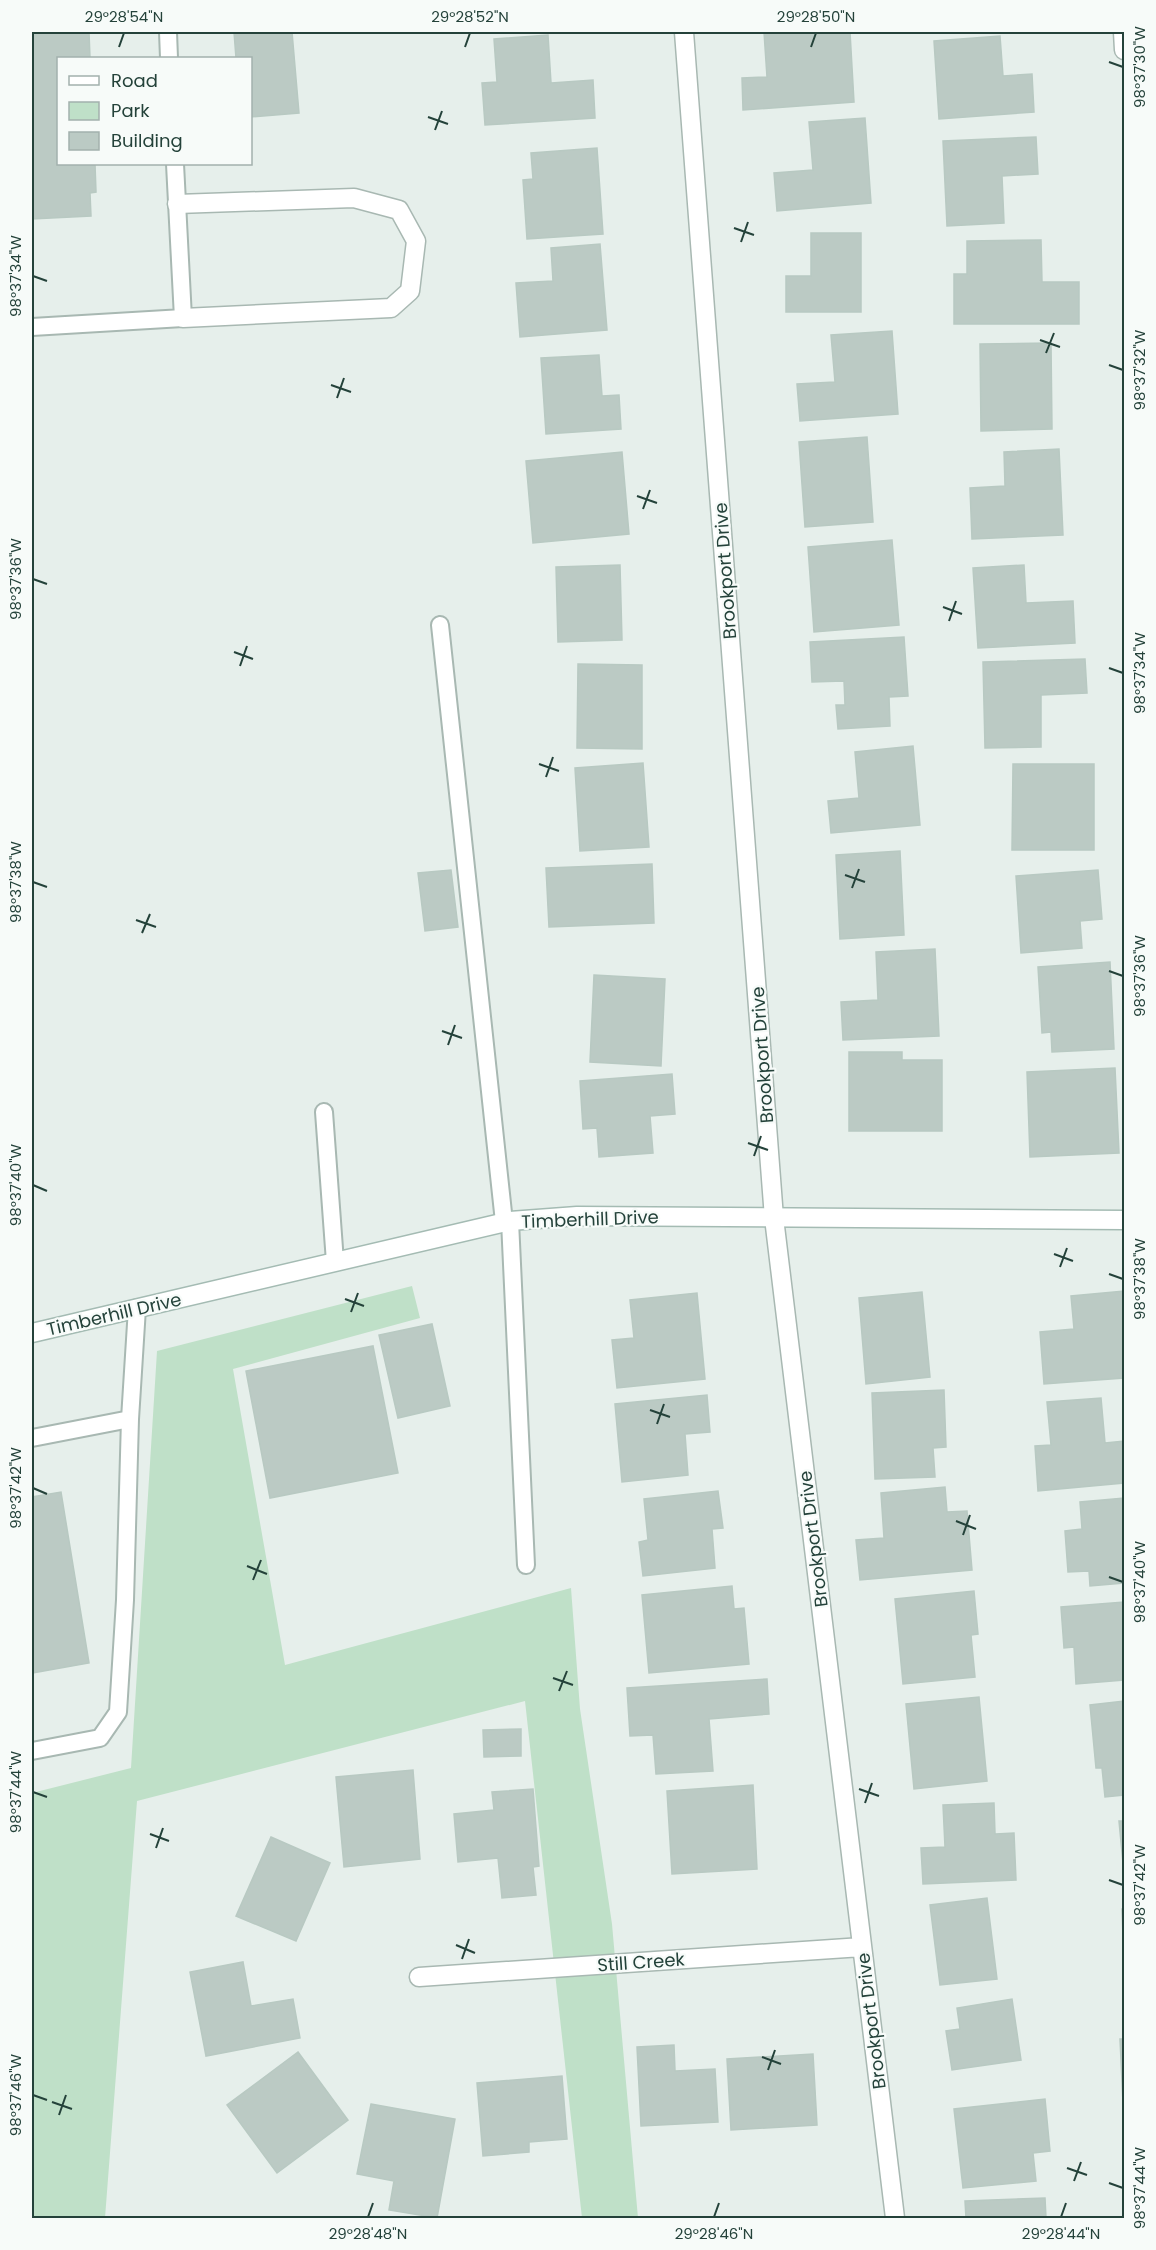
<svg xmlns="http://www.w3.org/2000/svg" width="1156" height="2250" font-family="Poppins,sans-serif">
<rect width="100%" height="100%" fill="#e6efeb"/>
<path fill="#bfe0c8" d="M412 1286 420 1318 233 1369 285 1665 571 1588 580 1709 612 1924 638 2218H582L525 1701 137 1801 105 2218H32V1793L131 1768 157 1351Z"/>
<path fill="#bbcac4" stroke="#b8c9c2" stroke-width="1.5" d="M32 32H89L90 58H58V164H95L96 192 90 193 91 216 32 219Z
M234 32H292L299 113 250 117V58H236Z
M764 32H850L854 102 743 110 742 78 767 77Z
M548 35 551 83 593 80 595 118 485 125 482 83 497 82 494 39Z
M1000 36 1003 76 1032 74 1034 112 939 119 934 41Z
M865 118 871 203 777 211 774 173 813 170 809 122Z
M1036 137 1038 174 1002 176 1004 223 947 226 943 141Z
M597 148 603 234 527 239 523 180 533 179 531 153Z
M811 233H861V312H786V276H811Z
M1041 240 1042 282H1079V324H954V274H967V241Z
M600 244 607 330 520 337 516 283 553 281 551 248Z
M892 331 898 414 800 421 797 384 835 382 831 335Z
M1051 343 1052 429 981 431 980 344Z
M599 355 602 396 619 395 621 429 546 434 541 358Z
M867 437 873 522 805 527 799 442Z
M1059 449 1063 535 972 539 970 488 1005 486 1004 452Z
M622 452 629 534 533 543 526 461Z
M892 540 899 625 814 632 808 547Z
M620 565 622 640 558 642 556 567Z
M1024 565 1026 603 1073 601 1075 643 978 648 973 568Z
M904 637 908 696 889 697 890 726 838 729 836 705H845L844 681 812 682 810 642Z
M1085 659 1087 693 1041 695V747L985 748 983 662Z
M578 664 642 665V749L577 748Z
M913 746 920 825 831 833 828 801 859 798 855 752Z
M643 763 649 847 580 851 575 768Z
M1013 764H1094V850H1012Z
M900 851 904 935 840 939 836 855Z
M652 864 654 923 549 927 546 868Z
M451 870 458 927 425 931 418 873Z
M1098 870 1102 919 1080 921 1082 948 1021 953 1016 876Z
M935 949 939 1036 843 1040 841 1002 878 1000 876 952Z
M1110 962 1114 1049 1052 1052 1051 1032 1042 1033 1038 967Z
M594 975 665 979 661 1066 590 1062Z
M849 1052H902V1060H942V1131H849Z
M1115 1068 1119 1153 1030 1157 1027 1072Z
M672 1074 675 1114 650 1116 653 1153 599 1157 597 1128 583 1129 580 1081Z
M1124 1291V1378L1044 1384 1040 1332 1074 1329 1071 1296Z
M922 1292 930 1377 866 1384 859 1298Z
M697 1293 705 1379 617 1388 612 1340 634 1338 630 1300Z
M432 1324 450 1406 398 1418 379 1335Z
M373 1346 398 1473 270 1498 246 1371Z
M944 1390 946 1447 933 1448 935 1477 875 1479 872 1393Z
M707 1395 710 1432 685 1434 688 1475 622 1482 615 1404Z
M1101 1398 1105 1443 1124 1441V1483L1038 1491 1035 1446 1051 1445 1047 1402Z
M945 1487 947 1512 967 1511 972 1570 860 1580 856 1540 884 1538 881 1493Z
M718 1491 723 1528 712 1529 715 1568 643 1576 639 1542 648 1540 644 1499Z
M61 1492 89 1663 32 1673V1497Z
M1124 1498V1583L1090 1586 1089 1571 1068 1572 1065 1531 1082 1529 1080 1502Z
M732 1586 734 1609 744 1608 749 1664 649 1673 642 1595Z
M974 1591 978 1634 971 1635 975 1677 903 1684 895 1599Z
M1124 1602V1680L1076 1684 1074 1647 1064 1648 1061 1607Z
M767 1679 769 1714 709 1719 713 1771 656 1774 653 1735 630 1736 627 1688Z
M979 1697 987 1781 914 1789 906 1704Z
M1124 1701V1795L1105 1797 1102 1768H1096L1090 1705Z
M521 1729V1756L484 1757 483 1730Z
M413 1770 420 1859 344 1867 336 1777Z
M753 1785 757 1869 672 1874 667 1791Z
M533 1789 539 1866 533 1867 536 1895 502 1898 498 1858 458 1862 454 1814 494 1810 492 1792Z
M994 1803 995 1834 1014 1833 1016 1880 923 1884 921 1848 945 1847 943 1805Z
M1119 1821H1124V1874Z
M271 1837 330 1863 296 1941 236 1916Z
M987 1898 997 1979 940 1985 930 1905Z
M1124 1908V1963L1122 1909Z
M243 1962 251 2006 293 1999 300 2038 206 2056 190 1972Z
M1012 1999 1021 2060 952 2070 946 2031 960 2029 957 2008Z
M1120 2039H1124V2103H1123Z
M674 2045 675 2071 715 2069 718 2122 641 2126 637 2047Z
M298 2052 348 2120 277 2173 227 2105Z
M813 2054 817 2125 731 2130 727 2059Z
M562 2076 567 2139 529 2142V2152L483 2156 477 2083Z
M1045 2099 1050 2151 1033 2153 1036 2181 963 2188 954 2109Z
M371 2104 455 2119 437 2218 389 2210 394 2181 357 2174Z
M1045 2198 1046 2218H966L965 2201Z"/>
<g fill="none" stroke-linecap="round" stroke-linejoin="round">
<defs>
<path id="lane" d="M168 32 169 58
M32 327 183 318 175 164
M440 625 504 1222
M324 1112 335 1262
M510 1221 526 1565
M32 1438 130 1419 137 1308
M32 1751 100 1738 118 1712 125 1600 130 1419"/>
<path id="street" d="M684 32 774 1218 895 2218
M1123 32 1124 50
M177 204 354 198 399 210 416 241 410 291 391 308 183 318
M419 1977 862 1947"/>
<path id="secondary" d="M32 1333 510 1221 577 1216 1124 1220"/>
</defs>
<use href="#lane" stroke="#a8b8b2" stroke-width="20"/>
<use href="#street" stroke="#a8b8b2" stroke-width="21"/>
<use href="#secondary" stroke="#a4bbb3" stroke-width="21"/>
<use href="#lane" stroke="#fff" stroke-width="16"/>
<use href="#street" stroke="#fff" stroke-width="18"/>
<use href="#secondary" stroke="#fff" stroke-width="18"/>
</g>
<path fill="none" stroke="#24423a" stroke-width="2" d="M119 47 124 33M465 47 470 33M811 47 816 33M1109 62 1123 67M428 117 448 124M435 130 442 111M734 228 754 235M741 242 748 222M33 276 47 281M1040 340 1060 347M1046 353 1054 333M1109 365 1123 370M331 385 351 392M337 398 344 378M637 496 657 503M643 509 650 490M33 579 47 584M943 607 962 614M949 621 956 601M234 652 253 659M240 666 247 646M1109 668 1123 673M539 764 559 771M546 777 553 757M845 875 865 882M33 882 47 887M852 888 859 869M136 920 156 927M142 933 150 914M1109 971 1123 976M442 1031 462 1038M448 1045 455 1025M748 1143 768 1150M754 1156 761 1136M33 1185 47 1191M1054 1254 1073 1261M1060 1267 1067 1248M1109 1274 1123 1279M345 1299 364 1306M351 1312 358 1293M650 1410 670 1417M657 1424 664 1404M33 1488 47 1494M956 1521 976 1529M963 1535 970 1515M247 1566 267 1574M1109 1577 1123 1582M253 1580 261 1560M553 1678 573 1685M559 1691 567 1671M859 1789 879 1796M33 1792 47 1797M865 1803 872 1783M150 1834 169 1841M156 1848 163 1828M1109 1880 1123 1885M456 1945 475 1953M462 1959 469 1939M762 2057 781 2064M768 2070 775 2050M33 2095 47 2100M52 2102 72 2109M59 2115 66 2095M1067 2168 1087 2175M1074 2181 1081 2162M1109 2183 1123 2188M368 2217 373 2203M714 2217 719 2203M1061 2217 1066 2203"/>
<g text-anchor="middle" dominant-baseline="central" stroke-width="4.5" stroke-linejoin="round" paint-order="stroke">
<g font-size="18" fill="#24423a" stroke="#f7fbf9">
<text transform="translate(725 571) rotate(-94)">Brookport Drive</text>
<text transform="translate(762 1055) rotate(-94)">Brookport Drive</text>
<text transform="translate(590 1219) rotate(-2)">Timberhill Drive</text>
<text transform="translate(114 1314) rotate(-13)">Timberhill Drive</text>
<text transform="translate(813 1539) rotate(-97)">Brookport Drive</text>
<text transform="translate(641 1962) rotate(-4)">Still Creek</text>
<text transform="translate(871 2021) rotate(-97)">Brookport Drive</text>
</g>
</g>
<rect width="1156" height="2250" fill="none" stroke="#f7fbf9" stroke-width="66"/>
<rect x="57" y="57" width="195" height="108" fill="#f7fbf9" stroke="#a3b1ad" stroke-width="1.5"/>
<rect x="69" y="76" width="30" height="9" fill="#ffffff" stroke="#a3b1ad" stroke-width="1.5"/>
<text x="111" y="87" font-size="18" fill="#24423a">Road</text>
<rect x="69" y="102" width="30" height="18" fill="#bfe0c8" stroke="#a3b1ad" stroke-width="1.5"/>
<text x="111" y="117" font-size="18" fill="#24423a">Park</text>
<rect x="69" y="132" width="30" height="18" fill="#bbcac4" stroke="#a3b1ad" stroke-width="1.5"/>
<text x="111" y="147" font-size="18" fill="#24423a">Building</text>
<rect x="33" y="33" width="1090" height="2184" fill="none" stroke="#24423a" stroke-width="2"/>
<g font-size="15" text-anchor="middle" fill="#24423a">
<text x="124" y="22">29°28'54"N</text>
<text x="470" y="22">29°28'52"N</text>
<text x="816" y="22">29°28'50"N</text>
<text transform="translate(1140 67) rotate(-90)" y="5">98°37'30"W</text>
<text transform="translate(16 276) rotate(-90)" y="5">98°37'34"W</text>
<text transform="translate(1140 370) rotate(-90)" y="5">98°37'32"W</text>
<text transform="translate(16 579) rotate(-90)" y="5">98°37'36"W</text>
<text transform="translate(1140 673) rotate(-90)" y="5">98°37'34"W</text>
<text transform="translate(16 882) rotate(-90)" y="5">98°37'38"W</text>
<text transform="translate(1140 976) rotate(-90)" y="5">98°37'36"W</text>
<text transform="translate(16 1185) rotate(-90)" y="5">98°37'40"W</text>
<text transform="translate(1140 1279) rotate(-90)" y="5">98°37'38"W</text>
<text transform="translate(16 1488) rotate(-90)" y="5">98°37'42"W</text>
<text transform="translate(1140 1582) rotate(-90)" y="5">98°37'40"W</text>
<text transform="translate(16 1792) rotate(-90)" y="5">98°37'44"W</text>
<text transform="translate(1140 1885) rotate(-90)" y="5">98°37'42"W</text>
<text transform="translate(16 2095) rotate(-90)" y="5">98°37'46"W</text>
<text transform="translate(1140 2188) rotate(-90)" y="5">98°37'44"W</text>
<text x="368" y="2239">29°28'48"N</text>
<text x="714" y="2239">29°28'46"N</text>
<text x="1061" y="2239">29°28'44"N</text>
</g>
</svg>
